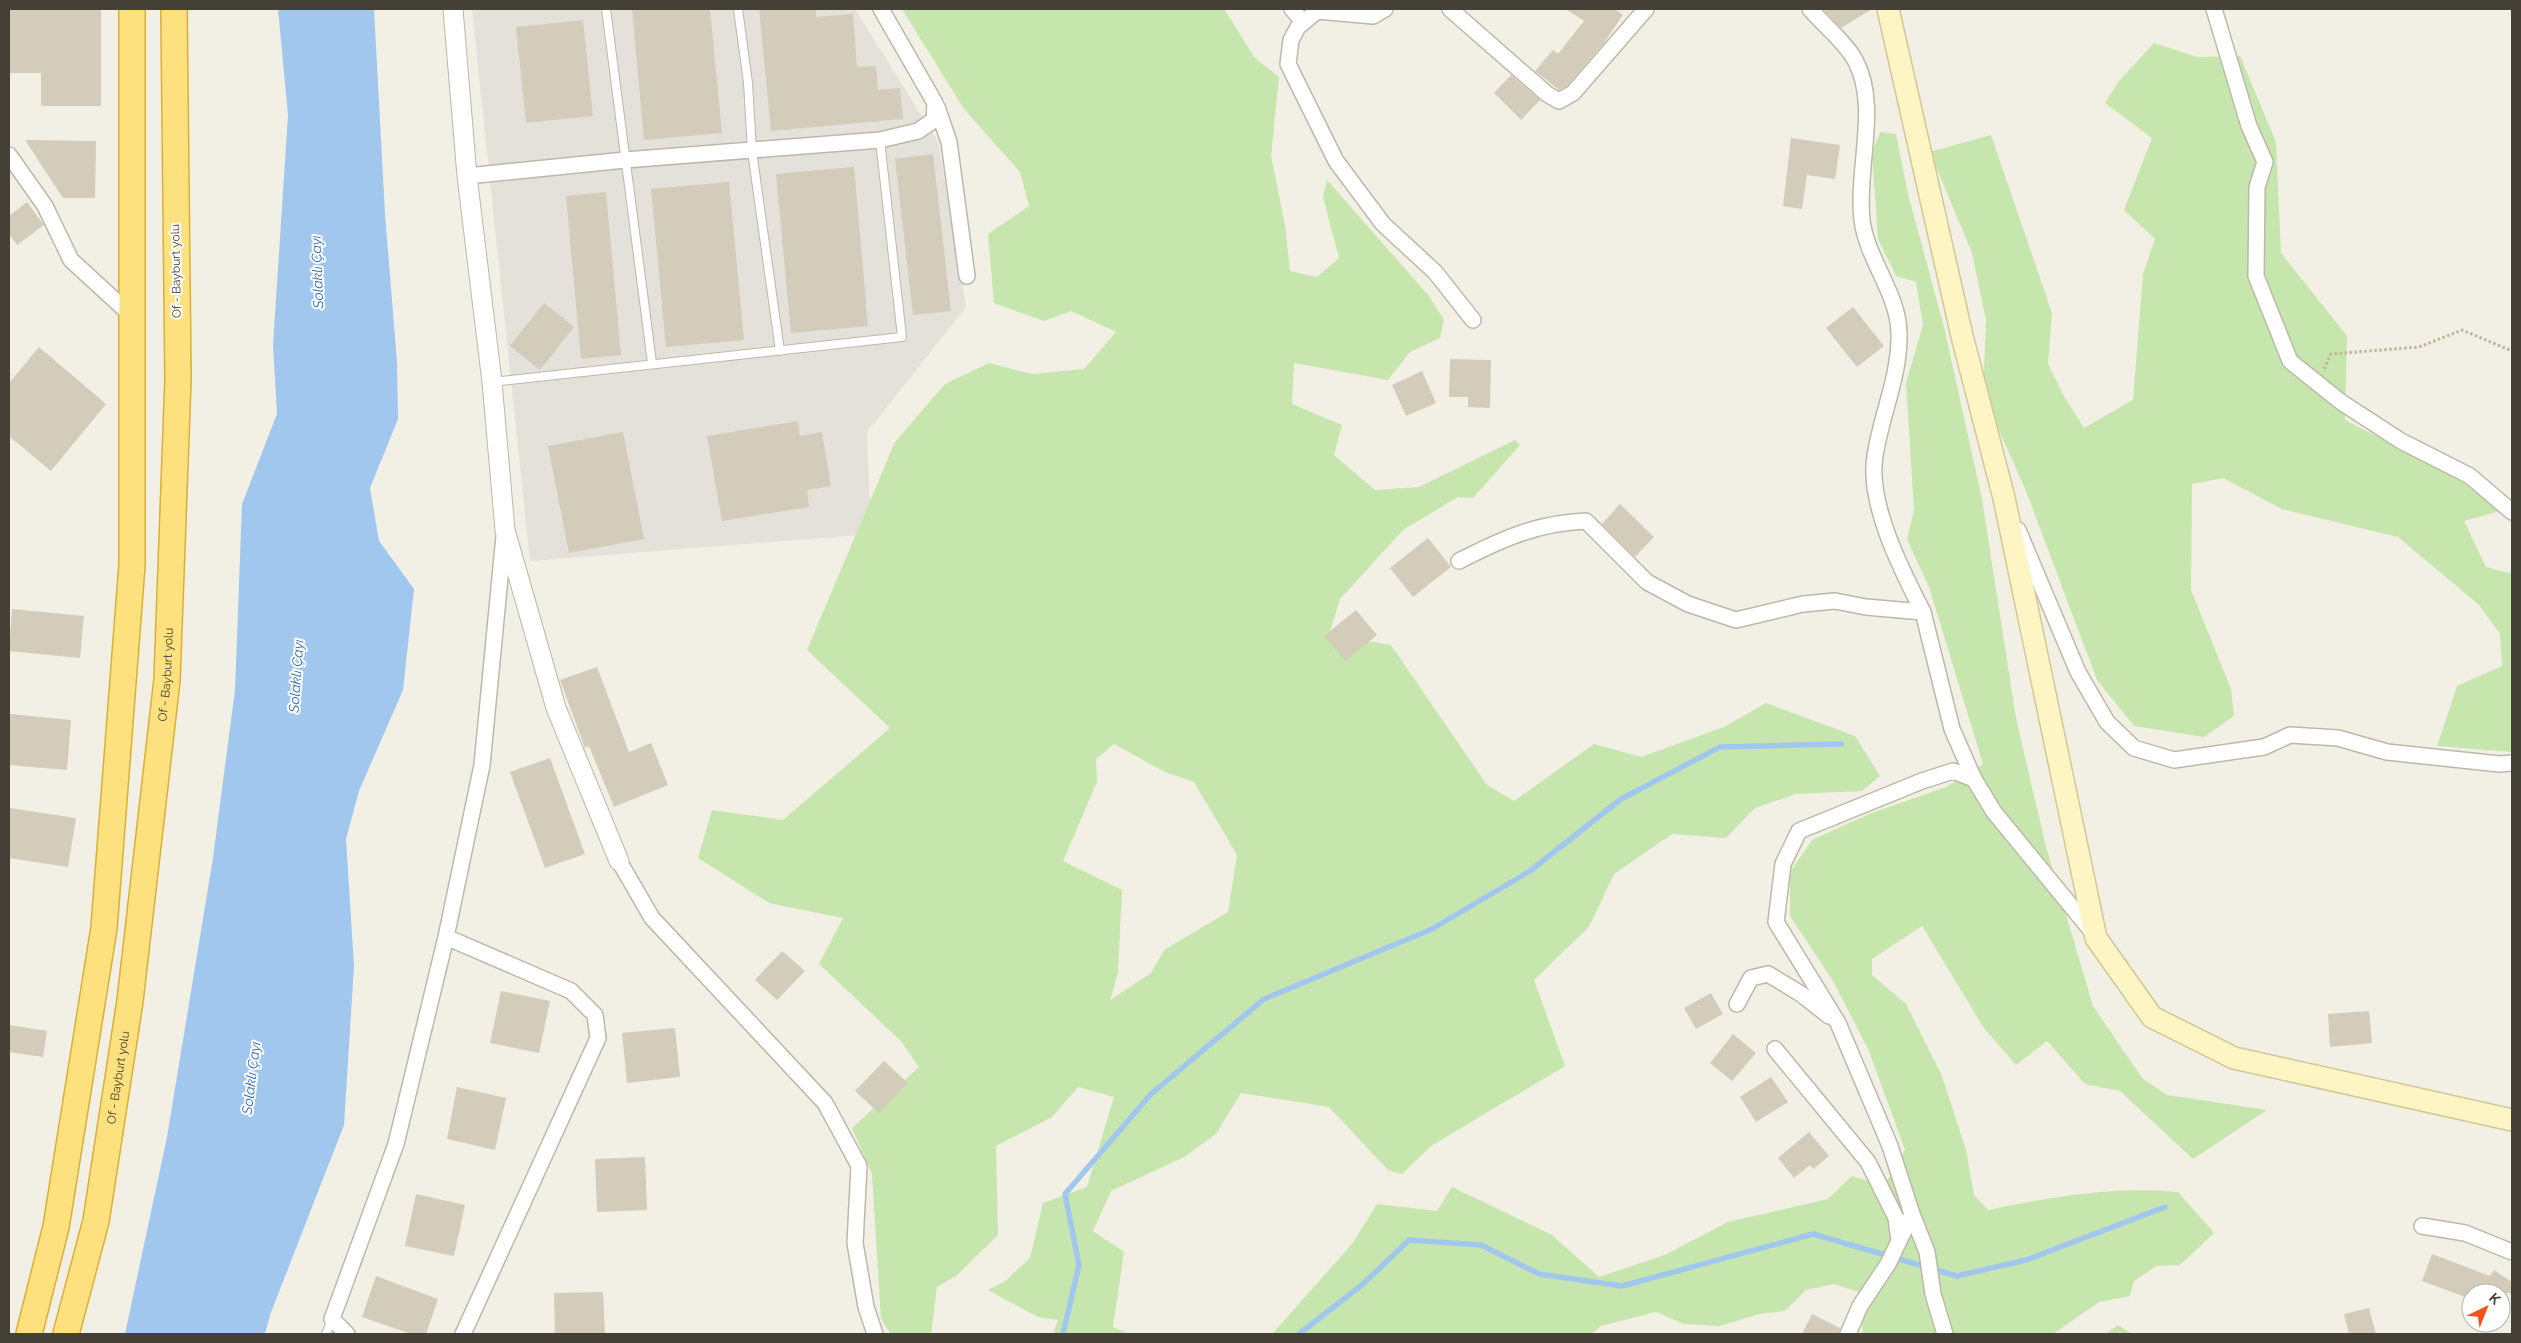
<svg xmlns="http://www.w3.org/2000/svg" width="2521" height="1343" font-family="Raleway,sans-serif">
<rect width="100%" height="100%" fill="#f2efe5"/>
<path fill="#e4e1da" d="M472 9H855L938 142 966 307 867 432 871 534 530 561Z"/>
<path fill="#c7e6ae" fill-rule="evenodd" d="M902 9H1224L1255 58 1279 77 1271 156 1285 225 1290 271 1317 277 1339 258 1323 197 1327 180 1429 296 1444 320 1440 338 1410 352 1388 380 1294 363 1292 404 1342 425 1334 455 1375 490 1419 487 1515 440 1520 445 1473 498 1458 497 1403 530 1340 599 1329 635 1391 645 1487 785 1514 801 1594 744 1641 757 1724 727 1766 703 1855 736 1880 776 1862 791 1796 794 1755 808 1726 838 1672 834 1614 874 1589 927 1534 980 1565 1066 1431 1146 1402 1174 1388 1170 1329 1107 1241 1093 1216 1134 1184 1157 1111 1191 1093 1231 1124 1252 1113 1327 1129 1334H1053L1058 1320 1038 1317 988 1290 1005 1281 1030 1258 1043 1203 1087 1187 1114 1097 1078 1087 1052 1117 996 1146 998 1235 956 1276 937 1287 931 1334H891L881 1319 872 1174 852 1128 919 1067 901 1041 819 964 843 918 769 903 698 858 712 810 783 820 890 728 807 650 895 442 945 384 989 363 1032 374 1084 369 1116 332 1071 311 1044 321 994 303 988 234 1029 206 1020 172 964 109ZM1114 744 1165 772 1194 782 1237 855 1228 912 1164 950 1151 973 1110 1000 1118 973 1122 890 1063 861 1097 782 1096 759Z
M2154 43 2197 57 2240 56 2276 142 2281 253 2347 336 2345 420 2459 479 2500 511 2464 521 2486 567 2512 574V752L2437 746 2457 686 2502 666 2500 634 2479 605 2398 537 2282 509 2223 478 2192 484 2191 590 2231 689 2234 716 2204 737 2134 726 2097 680 2026 491 1983 394 1986 320 1972 253 1930 152 1991 135 2052 313 2048 364 2065 398 2084 428 2133 400 2143 274 2155 239 2124 210 2152 138 2105 103 2119 81Z
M1880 132 1896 134 1908 194 1944 327 1982 499 2016 718 2046 847 2093 1006 2142 1078 2167 1095 2267 1110 2193 1159 2120 1091 2085 1084 2047 1041 2016 1065 1984 1028 1922 926 1872 959V975L1906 1004 1942 1076 1966 1150 1974 1195 1988 1210C2051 1197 2114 1186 2178 1192L2214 1233 2180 1265 2156 1266 2134 1281 2130 1296 2099 1302 2053 1334H1863L1859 1292 1834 1284 1806 1290 1785 1311 1759 1314 1720 1326 1684 1324 1656 1312 1601 1326 1591 1334H1269L1273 1333 1352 1244 1377 1204 1437 1211 1452 1187 1552 1235 1599 1277 1665 1255 1728 1222 1828 1199 1852 1176 1884 1186 1905 1150 1869 1051 1833 981 1790 916V872L1812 840 1869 814 1946 787 1983 764 1929 587 1907 539 1914 510 1906 383 1923 325 1916 282 1896 276 1878 239 1872 153Z
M2118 1325 2132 1334H2105Z"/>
<path fill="#a2c7ee" d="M278 9H374L385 214 397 362 398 419 370 488 379 541 414 589 403 690 359 791 346 839 354 966 344 1125 270 1315 265 1334H125L167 1137 213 858 235 690 242 504 277 414 273 345 288 115Z"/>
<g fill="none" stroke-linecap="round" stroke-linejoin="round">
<path stroke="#a2c7ee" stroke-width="5.5" d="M1063 1334 1079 1265 1065 1194 1151 1094 1264 999 1432 929 1530 871 1621 799 1720 747 1841 744
M1299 1334 1363 1284 1409 1240 1481 1245 1539 1274 1622 1286 1813 1234 1957 1276 2026 1260 2165 1207"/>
</g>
<path fill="#d3ccbb" d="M9 9H101V106H41V73H9Z
M632 9H710L722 133 644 140Z
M759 9H816V17L853 14 857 67 876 66 878 90 900 88 903 119 771 131Z
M1566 9H1615L1623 15 1603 44 1567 86 1559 90 1535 71 1553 50 1558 54 1584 21Z
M1823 9H1872L1841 28Z
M583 20 593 116 526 123 516 27Z
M1511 75 1540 100 1521 120 1494 93Z
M1791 138 1840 145 1835 179 1807 175 1802 209 1783 206Z
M25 140 96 141 95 198H63Z
M933 154 951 311 913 315 895 159Z
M854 167 868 326 791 333 776 174Z
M729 182 744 340 666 347 651 189Z
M606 192 621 355 581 359 566 196Z
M27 202 44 225 17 245 9 234V216Z
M544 303 574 327 540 370 510 346Z
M1853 307 1884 346 1857 367 1826 328Z
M39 347 106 404 51 471 9 436V383Z
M1450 359 1491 360 1490 408 1468 407V397H1449Z
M1422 371 1436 403 1406 416 1392 385Z
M798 421 800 436 822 432 831 486 807 490 809 507 722 521 707 436Z
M623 432 644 539 569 553 548 446Z
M1620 504 1654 537 1635 557 1602 524Z
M1428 538 1451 567 1413 597 1390 568Z
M12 609 84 616 80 658 9 651Z
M1356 610 1377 635 1345 661 1324 636Z
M597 667 629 752 651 743 668 785 614 807 589 746 585 748 560 680Z
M10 714 71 720 67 770 9 765Z
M550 758 585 854 545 868 510 772Z
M9 808 76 818 68 867 9 858Z
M782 951 805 971 777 1000 755 980Z
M501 991 550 1001 539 1053 490 1043Z
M1711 993 1723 1014 1696 1029 1684 1008Z
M2369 1011 2372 1043 2330 1047 2328 1014Z
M9 1025 47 1031 43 1057 9 1052Z
M675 1028 680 1077 627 1083 622 1033Z
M1733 1034 1756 1053 1732 1081 1710 1063Z
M884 1061 908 1083 879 1113 855 1091Z
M1771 1077 1788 1102 1756 1122 1740 1097Z
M457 1087 506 1098 495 1150 447 1139Z
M1809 1132 1829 1156 1813 1169 1810 1165 1794 1178 1778 1158Z
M645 1157 647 1210 597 1212 595 1159Z
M416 1194 465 1205 454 1256 405 1246Z
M2432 1254 2490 1276 2494 1270 2512 1282V1293H2471V1299L2422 1281Z
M376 1276 438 1299 426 1334H411L362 1317Z
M603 1292 605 1334H555L554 1293Z
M2369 1308 2376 1334H2349L2344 1314Z
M1812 1314 1840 1328 1839 1334H1802Z"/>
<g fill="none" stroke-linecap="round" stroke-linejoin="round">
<defs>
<path id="service" d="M606 9 652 363
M738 9 748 83 752 151 780 351
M492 382 902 337 880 140
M326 1334 332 1319"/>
<path id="minor" d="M1292 9 1303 22
M1385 9 1373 16 1317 11 1298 27 1291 40 1288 64 1336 161 1383 224 1435 272 1473 320
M1450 9 1547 94 1559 101 1573 93 1646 9
M1810 9C1823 24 1846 43 1855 60 1880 106 1856 168 1862 220 1867 260 1899 294 1899 334 1900 376 1881 415 1875 456 1867 503 1902 571 1923 612
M2214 9 2249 126 2265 162 2257 187 2256 276 2290 361 2341 402 2401 441 2470 476 2512 512
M937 107 949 142 967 276
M9 155 45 206 71 260 132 316
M467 176 625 160 880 140 918 131 934 120 935 103 881 9
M2018 530 2078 672 2107 722 2134 748 2174 760 2264 747 2290 735 2338 738 2387 752 2499 764 2512 763
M1459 561C1502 539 1537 523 1586 521L1647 582 1688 604 1736 620 1803 604 1835 601 1866 607 1923 612 1952 729 1974 779
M619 861 652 918 825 1103 859 1166 855 1243 866 1307 875 1334
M446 937 571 991 595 1015 598 1038 463 1334
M1737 1004 1751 978 1768 974 1801 994 1829 1016
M1775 1049 1868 1162 1896 1218 1899 1240
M1912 1214 1927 1252 1933 1294 1945 1334
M2422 1226 2465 1233 2512 1252
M347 1334 332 1319 396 1144 446 937 482 765 504 536
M1848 1334 1860 1306 1888 1264 1912 1214 1890 1146 1838 1023 1776 922 1783 864 1799 831 1922 781 1953 771 1974 779 1994 812 2094 934"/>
<path id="tertiary" d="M453 9 467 176 492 382 505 530 556 708 619 861"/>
<path id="secondary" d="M1888 9 1962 336 2004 498 2096 938 2152 1017 2234 1058 2512 1120"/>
<g id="trunk">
<path d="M29 1334 56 1227 104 928 132 565V9"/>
<path id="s1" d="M66 1334 96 1221 130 1001 167 680 178 379 174 9"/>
</g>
</defs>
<use href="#service" stroke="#bdb8a8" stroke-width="10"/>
<use href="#minor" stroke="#bdb8a8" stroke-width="18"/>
<use href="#tertiary" stroke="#bdb8a8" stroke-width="21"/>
<use href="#secondary" stroke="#d1c895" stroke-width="24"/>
<use href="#trunk" stroke="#daaf37" stroke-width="28"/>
<path stroke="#bfb599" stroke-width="3" stroke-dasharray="2.5 2.5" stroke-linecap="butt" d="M2324 369 2331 354 2419 347 2462 330 2512 351"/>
<use href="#service" stroke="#fff" stroke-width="8"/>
<use href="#minor" stroke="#fff" stroke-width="15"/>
<use href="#tertiary" stroke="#fff" stroke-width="19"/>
<use href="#secondary" stroke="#fdf5c4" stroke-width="21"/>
<use href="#trunk" stroke="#fce17e" stroke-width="25"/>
</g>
<g text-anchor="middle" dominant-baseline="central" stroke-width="4" stroke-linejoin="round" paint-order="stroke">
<g font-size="12" fill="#444035" stroke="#fff">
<text transform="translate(176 271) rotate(-91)">Of - Bayburt yolu</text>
<text stroke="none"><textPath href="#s1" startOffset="668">Of - Bayburt yolu</textPath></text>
<text stroke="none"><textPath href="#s1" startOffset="262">Of - Bayburt yolu</textPath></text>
</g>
<g font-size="14" font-style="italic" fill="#316bad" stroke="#fff">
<text transform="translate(317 272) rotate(-92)">Solaklı Çayı</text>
<text transform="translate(296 676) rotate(-86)">Solaklı Çayı</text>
<text transform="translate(251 1078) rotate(-83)">Solaklı Çayı</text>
</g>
</g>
<rect width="2521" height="1343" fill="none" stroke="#444035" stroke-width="20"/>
<g transform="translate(2486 1308) rotate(43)"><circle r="24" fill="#ffffff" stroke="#b4b3ae"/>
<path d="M0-4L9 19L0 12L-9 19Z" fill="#f55219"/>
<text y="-8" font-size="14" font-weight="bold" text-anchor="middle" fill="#444035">K</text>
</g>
</svg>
